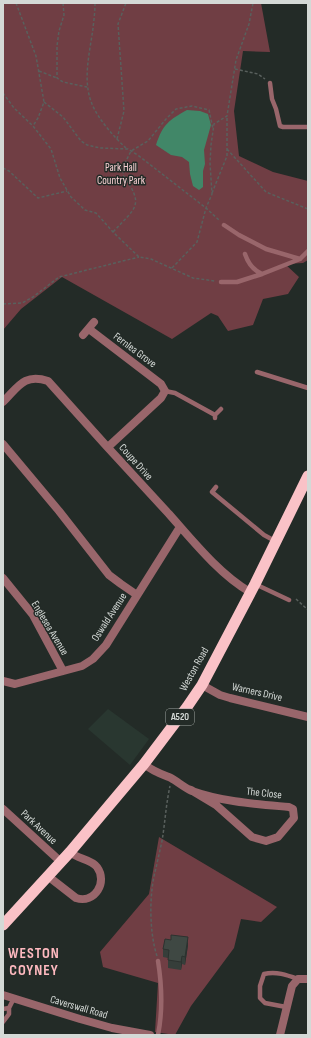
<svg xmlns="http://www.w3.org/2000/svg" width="311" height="1038" font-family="'Sofia Sans Condensed',sans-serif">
<rect width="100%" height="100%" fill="#232b27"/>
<path fill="#293730" d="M108 709 149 739 130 765 88 729Z"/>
<path fill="#703e44" d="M3 3H261L270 52 243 51 234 111 239 156 273 172 308 181V260L303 263 285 264 299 277 288 294 263 299 253 325 228 331 218 316 211 313 172 339 62 277 21 309 3 330Z
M159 837 277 907 261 922 241 919 234 948 191 1006 175 1035 155 1032 158 983 103 967 100 952 149 894Z"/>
<path fill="#418768" d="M187 110 200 111 208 114 211 125 204 150 205 164 203 171V187L199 190 193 186 190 174 189 162 182 157 171 155 156 145C163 124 169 120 187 110Z"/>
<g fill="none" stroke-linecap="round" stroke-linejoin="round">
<path stroke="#59605d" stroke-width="1.5" stroke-dasharray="3 2" stroke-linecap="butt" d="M16 3 36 56 44 102 38 118 33 126
M63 3 64 15 59 31 57 46V78L63 82 87 87
M95 3C95 11 94 20 93 28 90 52 82 80 92 104 98 119 115 138 126 148
M235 69 258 74 265 79
M39 71 57 78
M3 93 14 108 33 126 51 149 60 178 71 197 85 210 96 213 113 232 139 257 151 259 193 278 215 281
M44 102 63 117 81 141 87 145 100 148 128 149 139 156 206 208 220 221
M117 139 124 111 118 24 126 3
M227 149 266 192 308 209
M3 168 9 171 38 198 67 191
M212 193 227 156V116
M113 232C136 207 145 206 123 175L124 165 131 151 148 141 166 119 176 109 192 106 209 110 213 129
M172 268 197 242 206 208 212 194 210 163 211 145 214 124 227 116 236 60 249 24 253 3
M3 304 22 303 33 297 59 277 139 257
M296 599 308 610
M157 956C149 932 149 892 156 868 158 859 160 850 162 841 165 823 166 804 170 786"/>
<path stroke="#99666b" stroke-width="4.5" d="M270 83 272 99 276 109 280 126 283 127H308
M224 225 239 235 266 249 300 259
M245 254C248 263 253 270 262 274L300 259 308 251
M221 282H237L262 274
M257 372 308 388
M165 391 175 393 215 415
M215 418V415L221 409
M216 487 212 492 264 535 275 541
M255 584 289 600
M158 961C162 986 163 1010 158 1035
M286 1007 265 1003 260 998V986L264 974C276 971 287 975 298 979
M3 1009 9 1008 14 998
M3 1022 9 1014V1008"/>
<path stroke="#99666b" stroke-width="8" d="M89 329 161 384 165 391 161 398 108 447
M83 335 94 322
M3 402C18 387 24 373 48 381 88 426 128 470 169 514 192 540 220 575 250 592
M3 444 59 511 109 575 121 584 137 595
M3 578 33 615 63 671
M3 681 15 684 82 666 93 659 106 645 180 527
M202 685 220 695 230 698 308 717
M144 764C152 771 161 774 171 778 178 782 185 788 192 791 223 802 256 804 289 807L293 809 294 818 278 837 266 841 252 837 216 805 191 790
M3 809 61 862
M49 877 76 898C95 904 108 882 97 867 91 859 77 859 70 852
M280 1035 292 986 298 979H308"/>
<path stroke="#99666b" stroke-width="8" d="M3 995 80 1019 112 1028 150 1035"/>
<path stroke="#fac2c7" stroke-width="11" d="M3 925 70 852 144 764 187 707 202 685 255 584 308 476"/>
</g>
<path fill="#363e3a" d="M188 945 185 965 182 964 181 970 168 968V958L163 957V949Z"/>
<path fill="#2c322f" d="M188 937V945L185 965V957Z
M182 956V964L181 970V962Z"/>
<path fill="#3f4843" stroke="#2c322f" d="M171 935 188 937 185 957 182 956 181 962 168 960 169 950 163 949 165 939 171 940Z"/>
<g text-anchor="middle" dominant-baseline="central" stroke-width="3" stroke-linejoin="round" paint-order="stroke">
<rect fill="#232b27" stroke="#9fa5a2" stroke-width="1" x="166" y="709" width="28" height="16" rx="3"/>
<g font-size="10" font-weight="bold" fill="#d4d9d6">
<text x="180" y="717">A520</text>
</g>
<g font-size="11" fill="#fbd2d5" stroke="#232b27">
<text x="121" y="167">Park Hall<tspan x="121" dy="13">Country Park</tspan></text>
</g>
<g font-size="11" fill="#d4d9d6" stroke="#232b27">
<text transform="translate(135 350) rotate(37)">Fernlea Grove</text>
<text transform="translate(136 462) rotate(48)">Coupe Drive</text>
<text transform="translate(109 617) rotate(-57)">Oswald Avenue</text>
<text transform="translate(50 628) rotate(59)">Englesea Avenue</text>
<text transform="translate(194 669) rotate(-61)">Weston Road</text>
<text transform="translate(257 692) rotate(13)">Warners Drive</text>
<text transform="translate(264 793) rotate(6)">The Close</text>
<text transform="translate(39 827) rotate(43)">Park Avenue</text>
<text transform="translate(79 1007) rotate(16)">Caverswall Road</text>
</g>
<g font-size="15" font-weight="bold" letter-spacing="1" fill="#feb9bf" stroke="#232b27">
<text x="34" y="953">WESTON<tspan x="34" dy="17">COYNEY</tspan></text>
</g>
</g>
<rect width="311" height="1038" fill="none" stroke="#d4d9d6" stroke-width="8"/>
</svg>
